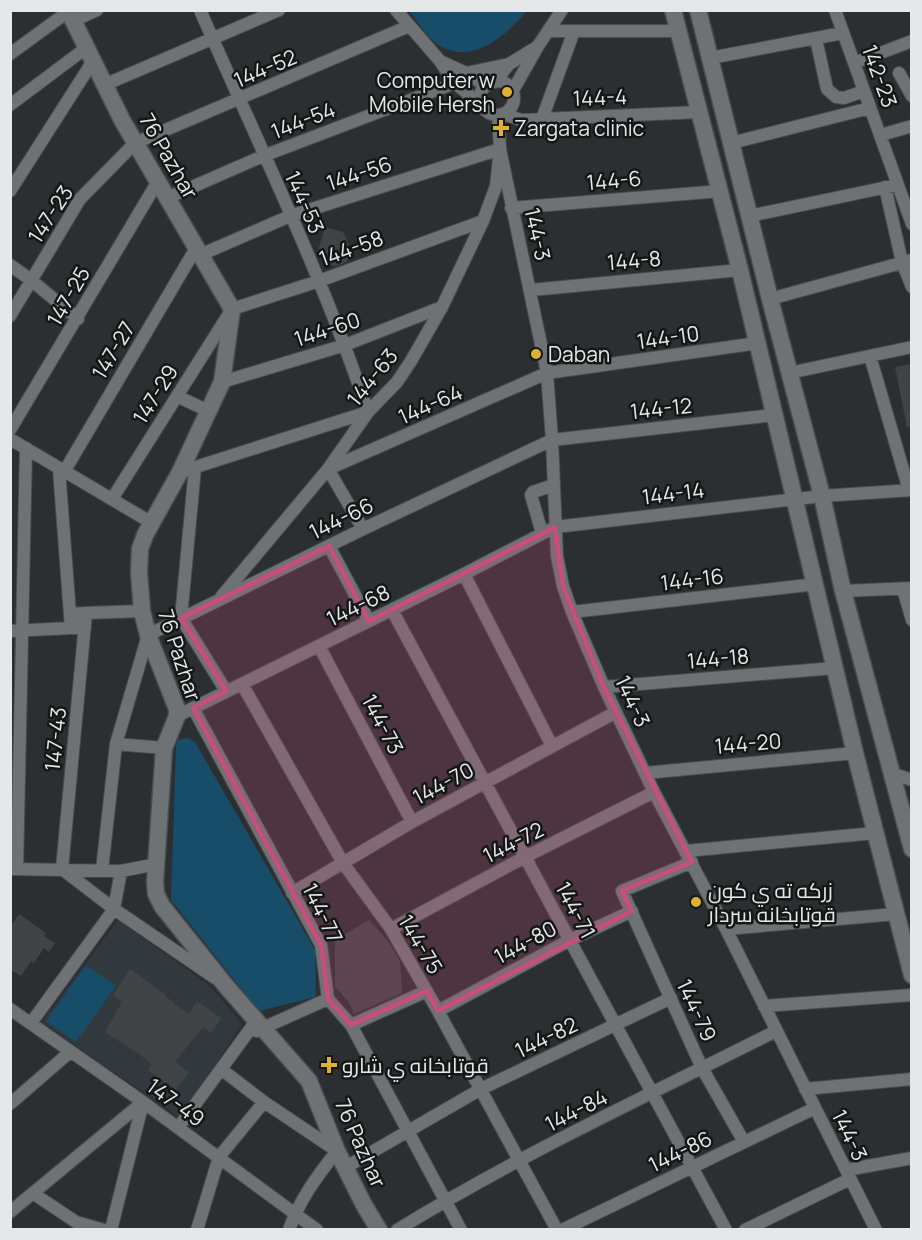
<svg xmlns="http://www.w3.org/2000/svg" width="922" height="1240" font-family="Manrope,Cairo,sans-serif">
<rect width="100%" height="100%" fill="#2c2f31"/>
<path fill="#31393e" d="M118 920 210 986 242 1024 180 1118 42 1022Z"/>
<path fill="#184d69" d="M409 11H527C508 33 476 63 444 48 429 42 419 22 409 11Z
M188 738 195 742 315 950 316 997 259 1011 171 900 176 746 178 740Z
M86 965 116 986 76 1042 46 1021Z"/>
<path fill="#414446" d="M325 227 343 232 351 249V257L345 263 335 266 323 263 318 250Z
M912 364V427H907L895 367Z
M19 914 46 933 44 936 55 943 49 952 44 948 34 963 31 961 21 976 10 969V927Z
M369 920 388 941 400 961 402 993 354 1014 349 1003 335 986V940Z
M130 969 166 995 165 996 175 1003 174 1004 189 1014 197 1001 221 1018 211 1033 203 1027 175 1062 189 1072 176 1090 148 1070 152 1065 139 1054 105 1032 122 1002 113 995Z"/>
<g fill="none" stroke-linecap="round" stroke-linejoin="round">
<defs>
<path id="street" d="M396 10 440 61 455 83 481 105
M835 10 912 224
M73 21 97 10
M549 31H678
M816 39 827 89 836 97 844 98 864 91
M10 54 69 11
M710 58 843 33
M440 61 466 73 486 86
M854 63 912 41
M466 73 509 64
M899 73 912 96
M480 98a17 17 0 1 1 34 0a17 17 0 1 1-34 0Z
M495 82 509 64 537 47
M104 85 279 10
M512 92 538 46 562 10
M10 105 86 48
M504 114 521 120 700 112
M498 115 500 149 547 373 552 440 557 556 563 586 572 612 604 687 654 792 726 929 876 1230
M542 119 574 31
M881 135 912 126
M731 143 870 108
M885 187 902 262 912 287
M10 191 93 61
M167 198 263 156 455 83
M511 208 721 191
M749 216 897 185
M200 255 290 216 500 149 496 186 483 221 442 307 411 361 397 382 368 412 328 469 221 597
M10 265 31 280 78 319
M531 290 740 270
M770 299 912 260
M10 316 80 199 135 143 409 26
M870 356 909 490
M789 373 912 347
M222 382 345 345 442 307
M177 396 208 411
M10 430 158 181
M10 439 152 523
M195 468 181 618 226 691
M59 469 71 628H85
M64 472 196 248
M180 472 368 412C322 274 258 143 200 10
M112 499 232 309 319 281 483 221
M363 529 328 469 547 373 758 343
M542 533 531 495 533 492 554 485
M329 546 369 621
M464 574 552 746
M903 589 912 620
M843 591 912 588
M392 610 726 1230
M572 612 816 584
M70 614 86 613 62 869 114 909 215 978
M10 631 71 628 86 613 142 611
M319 646 412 822
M242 684 343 863 391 929 438 1011 557 1230
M604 687 835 668
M193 708 321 945 328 999 351 1025 461 1230
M177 716 464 574 555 527 822 496 912 490
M116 744 164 748
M645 773 855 753
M891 773 912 780
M686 851 875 833
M692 862 622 891 702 1068 744 1142
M11 869 121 871 157 864
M17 869 26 448
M102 870 116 744 148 635 363 529 552 440 774 415
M292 893 412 822 616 712
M391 929 525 857 654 792
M726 929 896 914
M764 1006 912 995
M10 1009 143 1102 317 1230
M438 1011 570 940 632 911
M31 1023 114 909 121 871
M351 1025 427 991
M256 1031 328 999
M221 1069 264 1102 337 1151C318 1175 299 1200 289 1230
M805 1089 912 1079
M10 1104 70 1052
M178 1128 256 1021
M346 1167 481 1089 671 998
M846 1170 912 1158
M34 1194 76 1222 104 1230
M10 1212 143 1102
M111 1230 143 1102
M197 1230 219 1157 264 1102
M397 1230C519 1155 649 1095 776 1031
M562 1230 815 1108
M745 1230 850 1179"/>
<path id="secondary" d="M68 10 122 120 232 309 222 382 180 472 145 535 140 549 139 572 142 611 148 635 177 709V716L164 748 155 882 156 894 162 906 226 986 309 1081 337 1151 364 1205 379 1230
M673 10 740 270 855 753 912 975
M698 10 770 299 822 496 843 591 912 849"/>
</defs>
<use href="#street" stroke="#4a4d4f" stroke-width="14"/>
<use href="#secondary" stroke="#4a4d4f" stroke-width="19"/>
<use href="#street" stroke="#6f7274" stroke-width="12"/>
<use href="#secondary" stroke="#6f7274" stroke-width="16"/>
</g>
<path fill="#cb4c7e" fill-opacity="0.2" stroke="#cb4c7e" stroke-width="4.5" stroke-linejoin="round" d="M555 527 563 586 604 687 692 862 622 891 632 911 438 1011 427 991 351 1025 328 999 321 945 193 708 226 691 181 618 329 546 369 621Z"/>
<g fill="#dfb034" stroke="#151717" stroke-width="2">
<circle cx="507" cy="92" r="6"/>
<path d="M498 119h6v6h6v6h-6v6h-6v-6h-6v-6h6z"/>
<circle cx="536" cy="354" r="6"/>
<circle cx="696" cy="902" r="6"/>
<path d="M326 1056h6v6h6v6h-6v6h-6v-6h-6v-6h6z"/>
</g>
<g text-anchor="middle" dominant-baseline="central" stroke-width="5" stroke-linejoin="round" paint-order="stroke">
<g font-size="21" fill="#e5e7e8" stroke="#151717">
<text transform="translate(265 68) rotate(-23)">144-52</text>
<text transform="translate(880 76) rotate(70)">142-23</text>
<text transform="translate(600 97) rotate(-2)">144-4</text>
<text transform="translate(303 120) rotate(-21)">144-54</text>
<text transform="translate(169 156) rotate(60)">76 Pazhar</text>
<text transform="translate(359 173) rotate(-18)">144-56</text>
<text transform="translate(614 180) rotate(-5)">144-6</text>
<text transform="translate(305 202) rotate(66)">144-53</text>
<text transform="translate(50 214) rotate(-57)">147-23</text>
<text transform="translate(538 234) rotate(77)">144-3</text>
<text transform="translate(351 248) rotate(-20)">144-58</text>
<text transform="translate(634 260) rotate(-5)">144-8</text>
<text transform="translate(68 296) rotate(-60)">147-25</text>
<text transform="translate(327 329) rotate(-18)">144-60</text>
<text transform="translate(668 337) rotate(-8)">144-10</text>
<text transform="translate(113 350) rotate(-59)">147-27</text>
<text transform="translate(372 377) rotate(-51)">144-63</text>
<text transform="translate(155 394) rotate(-58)">147-29</text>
<text transform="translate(430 404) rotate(-24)">144-64</text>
<text transform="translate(661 408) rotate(-6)">144-12</text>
<text transform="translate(673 493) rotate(-7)">144-14</text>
<text transform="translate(341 518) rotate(-26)">144-66</text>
<text transform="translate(692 579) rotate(-7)">144-16</text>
<text transform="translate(358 605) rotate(-26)">144-68</text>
<text transform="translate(180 655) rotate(72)">76 Pazhar</text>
<text transform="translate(718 658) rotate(-5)">144-18</text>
<text transform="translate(633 701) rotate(65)">144-3</text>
<text transform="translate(383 724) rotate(62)">144-73</text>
<text transform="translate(55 739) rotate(-84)">147-43</text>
<text transform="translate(748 743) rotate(-5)">144-20</text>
<text transform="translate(443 783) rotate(-28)">144-70</text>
<text transform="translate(513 842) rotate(-27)">144-72</text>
<text transform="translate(576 910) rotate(62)">144-71</text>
<text transform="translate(323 913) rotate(64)">144-77</text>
<text transform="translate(525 942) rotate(-28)">144-80</text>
<text transform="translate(421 944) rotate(59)">144-75</text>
<text transform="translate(697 1010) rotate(65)">144-79</text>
<text transform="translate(546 1037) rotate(-26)">144-82</text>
<text transform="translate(176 1102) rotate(36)">147-49</text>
<text transform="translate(576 1110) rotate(-27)">144-84</text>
<text transform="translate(850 1135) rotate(64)">144-3</text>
<text transform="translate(361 1143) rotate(66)">76 Pazhar</text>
<text transform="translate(680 1151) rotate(-26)">144-86</text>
</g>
<g font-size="21" fill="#e5e7e8" stroke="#151717" text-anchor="start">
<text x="495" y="80" text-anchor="end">Computer w<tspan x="495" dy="24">Mobile Hersh</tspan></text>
<text x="514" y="128">Zargata clinic</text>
<text x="548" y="354">Daban</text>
<text x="708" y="890">زركه ته ي كون<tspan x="708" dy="24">قوتابخانه سردار</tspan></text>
<text x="342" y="1065">قوتابخانه ي شارو</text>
</g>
</g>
<rect width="922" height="1240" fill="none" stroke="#e5e7e8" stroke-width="24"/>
</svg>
